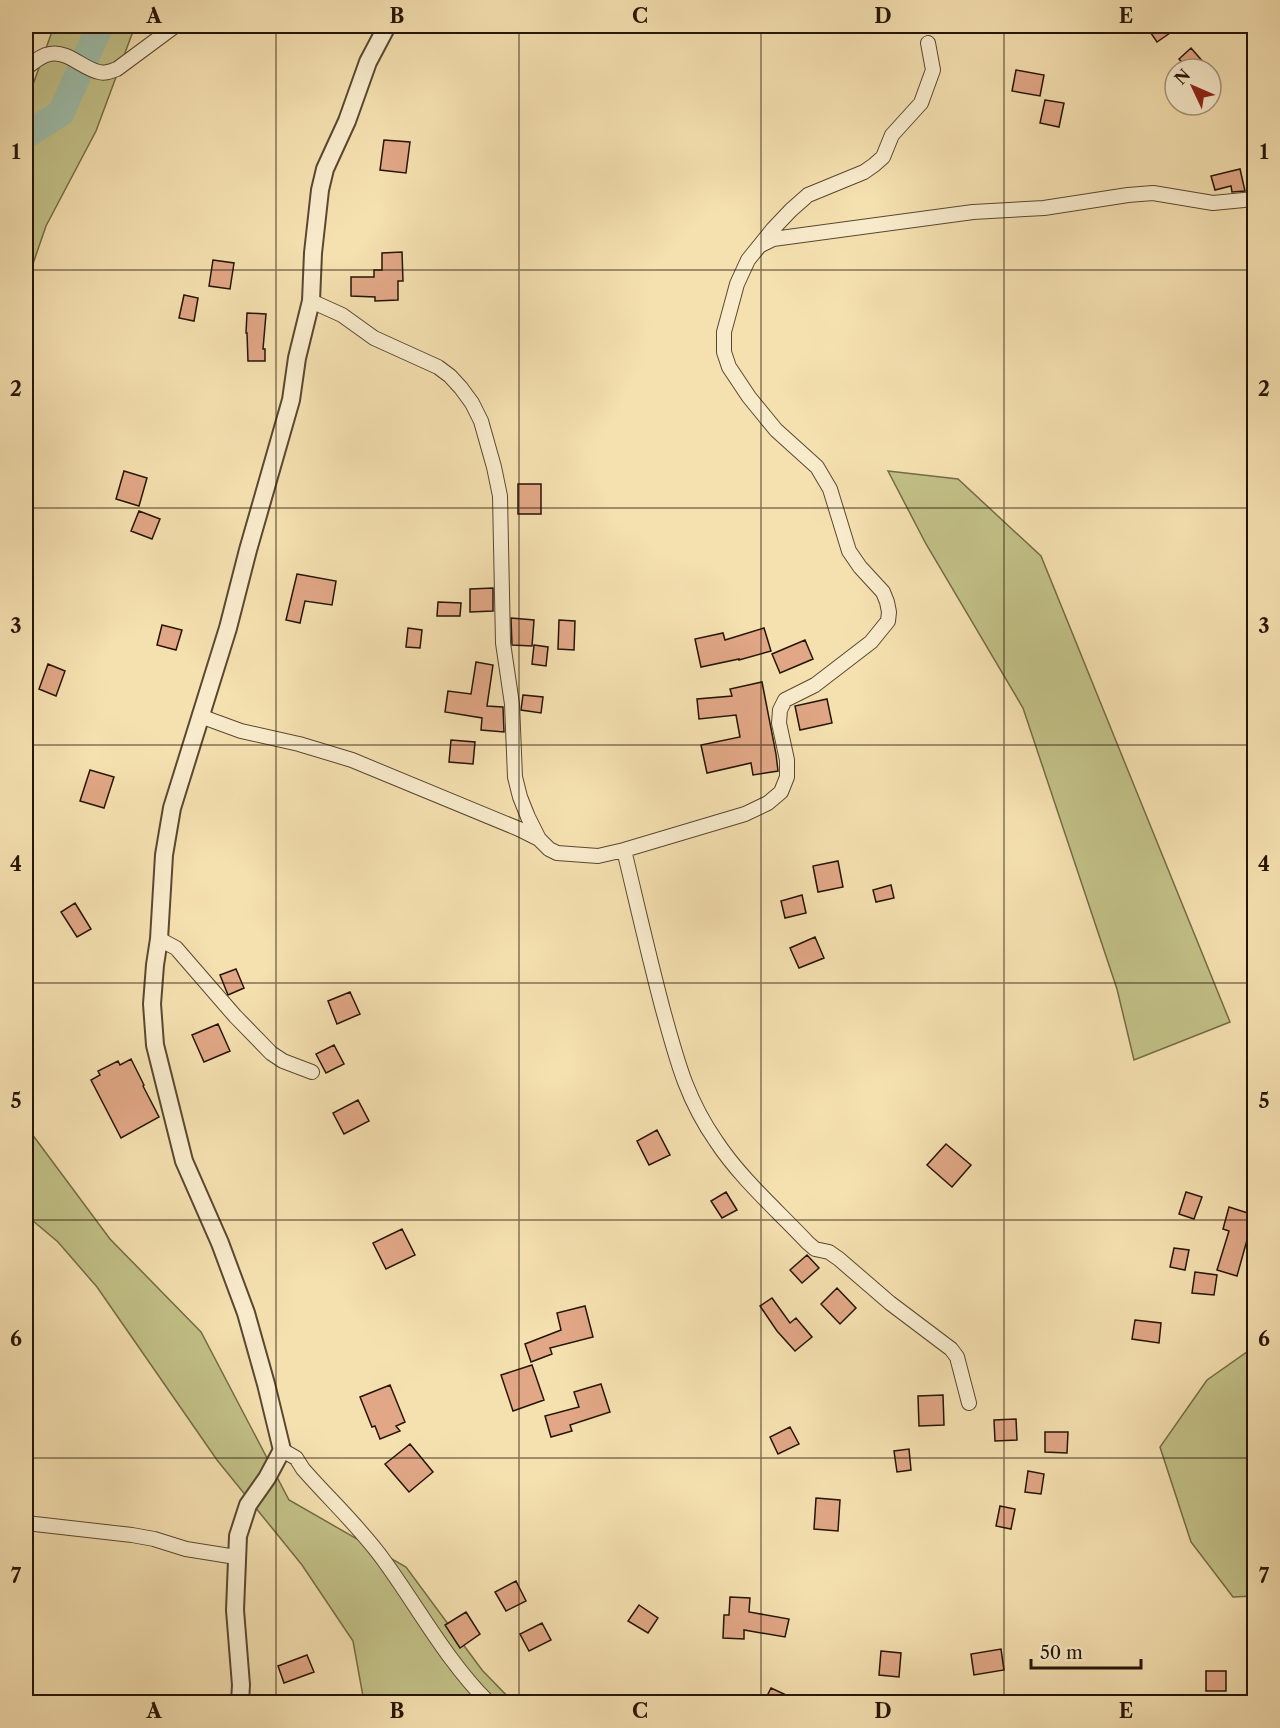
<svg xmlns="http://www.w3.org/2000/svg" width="1280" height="1728" font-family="'Libre Caslon Text',serif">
<rect width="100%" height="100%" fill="#f5e0b0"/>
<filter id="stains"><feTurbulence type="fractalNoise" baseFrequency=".00333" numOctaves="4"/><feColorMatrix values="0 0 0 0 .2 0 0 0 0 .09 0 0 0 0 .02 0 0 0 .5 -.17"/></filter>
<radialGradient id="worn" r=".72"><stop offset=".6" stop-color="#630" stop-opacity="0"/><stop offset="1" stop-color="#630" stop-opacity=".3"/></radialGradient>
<path fill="#c2c187" stroke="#746b46" stroke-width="1.5" d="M54 26H135L96 131 46 226 26 284V104Z
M888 471 958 479 1041 556 1230 1022 1134 1060 1117 989 1023 708 926 544Z
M26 1126 110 1239 201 1332 289 1500 406 1567 482 1670 513 1702H364L353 1641 302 1565 217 1460 97 1287 58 1242 26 1215Z
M1254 1347V1596L1233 1597 1191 1542 1160 1447 1207 1380Z"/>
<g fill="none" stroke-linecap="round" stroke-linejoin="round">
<path stroke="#9dbda9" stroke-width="27" d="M26 135 61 113 100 26"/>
</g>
<path fill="#e1a786" stroke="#251506" stroke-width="1.5" d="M1146 26H1180L1157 42Z
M1191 48 1204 63 1197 69H1188L1179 59Z
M1016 70 1044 75 1040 96 1012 91Z
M1045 100 1064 103 1059 127 1040 123Z
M384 140 410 142 406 173 380 170Z
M1240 169 1245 191 1232 192 1231 186 1215 190 1211 176Z
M402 252 403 281H398V300L375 301V297L351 296V277H374V270H382V253Z
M213 260 234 263 230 289 209 286Z
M184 295 198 298 194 321 179 318Z
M247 313 266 314 263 349H265V361H248L247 333H246Z
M124 471 147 478 139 506 116 499Z
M518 484H541V514H518Z
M139 511 160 519 152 539 131 531Z
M297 574 336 581 332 605 305 601 300 623 286 620Z
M493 588V611L470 612V589Z
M438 602 461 603 460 616H437Z
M511 618 534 620 532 646 512 645Z
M559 620 575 621 574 650 558 649Z
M162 625 182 630 176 650 157 645Z
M408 628 422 630 420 648 406 647Z
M764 628 771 651 739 660V659L701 667 695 639 723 633 725 640Z
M805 640 813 659 780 673 772 654Z
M534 645 548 647 546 666 532 664Z
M476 662 493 665 487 706 503 707 504 732 481 730 482 718 445 712 448 691 471 694Z
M48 664 65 671 56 696 39 689Z
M762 682 776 754 778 771 753 775 751 763 707 773 701 745 740 737 736 715 699 719 697 699 732 696 730 689Z
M523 695 543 697 541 713 521 710Z
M827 699 832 723 800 730 795 706Z
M451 740 475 742 473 764 449 762Z
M90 770 114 777 104 808 80 801Z
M838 861 843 887 818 892 813 866Z
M891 885 894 898 876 902 873 890Z
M802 895 806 913 785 918 781 901Z
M75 903 91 929 77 937 61 912Z
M815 937 824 958 799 968 790 948Z
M236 969 244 988 228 995 220 975Z
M350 992 360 1014 337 1024 328 1001Z
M218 1024 230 1051 204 1062 192 1035Z
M334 1045 344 1064 326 1073 316 1054Z
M131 1059 144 1085 143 1086 159 1117 121 1138 91 1080 100 1075 98 1071 118 1061 120 1065Z
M358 1100 369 1121 344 1134 333 1113Z
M657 1130 670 1155 649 1165 637 1141Z
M946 1144 971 1165 952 1187 927 1165Z
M726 1192 737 1210 722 1218 711 1201Z
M1186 1192 1202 1197 1194 1219 1179 1214Z
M1229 1207 1254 1215 1237 1276 1217 1270 1229 1231 1223 1229Z
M402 1229 415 1255 386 1269 373 1243Z
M1174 1248 1189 1250 1185 1270 1170 1267Z
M807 1255 819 1268 802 1283 790 1270Z
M1195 1272 1217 1275 1214 1295 1192 1293Z
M837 1288 856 1308 840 1324 821 1304Z
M772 1298 790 1323 796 1318 812 1337 795 1351 777 1331 760 1306Z
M585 1306 593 1337 550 1348 552 1354 531 1362 525 1344 561 1330 557 1313Z
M1135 1320 1161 1323 1159 1343 1132 1339Z
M532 1365 544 1400 513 1411 501 1375Z
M601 1384 610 1412 570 1425 572 1431 551 1437 545 1416 579 1407 574 1392Z
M390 1385 405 1422 396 1426 400 1431 380 1439 375 1426 372 1427 360 1397Z
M943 1395 944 1425 919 1426 918 1396Z
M1016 1419 1017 1440 995 1441 994 1420Z
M790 1427 799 1444 778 1454 770 1437Z
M1045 1432H1068L1067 1453 1045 1452Z
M410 1444 433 1472 409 1492 385 1464Z
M909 1449 911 1470 897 1472 894 1451Z
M1028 1471 1044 1474 1041 1494 1025 1492Z
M816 1498 840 1500 838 1531 814 1529Z
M1000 1506 1015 1509 1011 1529 996 1526Z
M516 1581 526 1601 506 1611 495 1592Z
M730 1597 750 1598 749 1612 789 1619 785 1637 744 1630V1639L723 1638 724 1615H729Z
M639 1605 658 1618 648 1633 628 1621Z
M466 1612 480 1634 460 1648 445 1625Z
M542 1623 551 1640 529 1651 520 1634Z
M1001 1649 1004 1670 974 1675 971 1654Z
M881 1651 901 1653 899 1677 879 1675Z
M307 1655 314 1672 284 1683 278 1666Z
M1206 1671H1226V1691H1206Z
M771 1688 801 1702H764Z"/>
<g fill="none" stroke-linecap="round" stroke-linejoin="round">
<defs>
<path id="minor" d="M26 68C33 63 41 55 50 54 67 50 83 69 99 72 105 74 111 71 117 69L175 26
M761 245 773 239 973 212 1044 208 1128 195 1153 193 1213 203 1254 199
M311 301 342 315 374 338 438 367 450 376 461 388 472 403 481 421 494 467 500 496 503 643 512 704 515 777 520 797 528 817 539 839 549 849 557 853 598 856 624 850 745 814 768 803 781 792 787 777V760L779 723 780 710 785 700 815 685 871 642 888 621 889 612 887 602 883 592 860 567 849 551 830 489 817 467 776 430 749 397 729 367 724 352V332L737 284 748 260 773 229 791 210 808 195 864 172 874 165 883 157 892 135 921 103 933 70 928 43
M200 716 241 731 299 744 352 760 519 829 539 839
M624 850C637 904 649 957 663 1010 677 1060 686 1098 716 1141 741 1179 777 1210 808 1243L815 1249 829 1252 839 1259 890 1303 951 1349 957 1357 969 1403
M159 939 176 948 235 1016 271 1053 283 1061 312 1072
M282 1450 296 1458 303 1469C330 1500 361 1528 385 1562 419 1609 447 1661 488 1702
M26 1523 132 1535 154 1539 186 1549 236 1557"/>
<path id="tertiary" d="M240 1702 241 1685 235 1610 238 1536 248 1505 267 1478 282 1450 266 1384 246 1313 220 1243 184 1161 155 1045 152 1004 155 965 159 939 164 855 172 808 228 628 248 550 291 400 297 358 311 301 313 253 320 190 325 169 347 121 368 62 387 26"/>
</defs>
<use href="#minor" stroke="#594830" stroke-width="16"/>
<use href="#tertiary" stroke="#594830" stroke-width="20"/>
<use href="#minor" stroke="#f8ebcc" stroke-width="14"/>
<use href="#tertiary" stroke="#f8ebcc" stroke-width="16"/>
</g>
<path fill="none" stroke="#251506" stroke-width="1.5" stroke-opacity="0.55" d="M276 26V1702M519 26V1702M761 26V1702M1004 26V1702M26 270H1254M26 508H1254M26 745H1254M26 983H1254M26 1220H1254M26 1458H1254"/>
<rect width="1280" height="1728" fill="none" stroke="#f5e0b0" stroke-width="66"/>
<g transform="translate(1193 87) rotate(314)"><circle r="28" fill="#f8ebcc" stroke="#a4957d" stroke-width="1.5"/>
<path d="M0-4.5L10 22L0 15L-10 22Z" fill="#8f2418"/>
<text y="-9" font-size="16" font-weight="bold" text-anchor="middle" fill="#251506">N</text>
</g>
<path d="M1031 1659v9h110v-9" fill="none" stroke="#251506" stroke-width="3"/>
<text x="1040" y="1659" font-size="18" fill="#251506" stroke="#f8ebcc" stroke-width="4.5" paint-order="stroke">50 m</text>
<rect x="33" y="33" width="1214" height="1662" fill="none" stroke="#251506" stroke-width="2"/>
<g font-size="20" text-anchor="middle" font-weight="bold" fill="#251506">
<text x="154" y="23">A</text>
<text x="397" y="23">B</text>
<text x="640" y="23">C</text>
<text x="883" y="23">D</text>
<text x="1126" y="23">E</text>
<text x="16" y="159">1</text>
<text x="1264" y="159">1</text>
<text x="16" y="396">2</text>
<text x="1264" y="396">2</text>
<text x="16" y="633">3</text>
<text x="1264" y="633">3</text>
<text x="16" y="871">4</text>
<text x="1264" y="871">4</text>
<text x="16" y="1108">5</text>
<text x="1264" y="1108">5</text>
<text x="16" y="1346">6</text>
<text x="1264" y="1346">6</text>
<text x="16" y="1583">7</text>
<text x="1264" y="1583">7</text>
<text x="154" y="1718">A</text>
<text x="397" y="1718">B</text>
<text x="640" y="1718">C</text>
<text x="883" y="1718">D</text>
<text x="1126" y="1718">E</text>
</g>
<rect width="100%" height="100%" filter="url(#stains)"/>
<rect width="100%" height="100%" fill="url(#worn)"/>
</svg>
